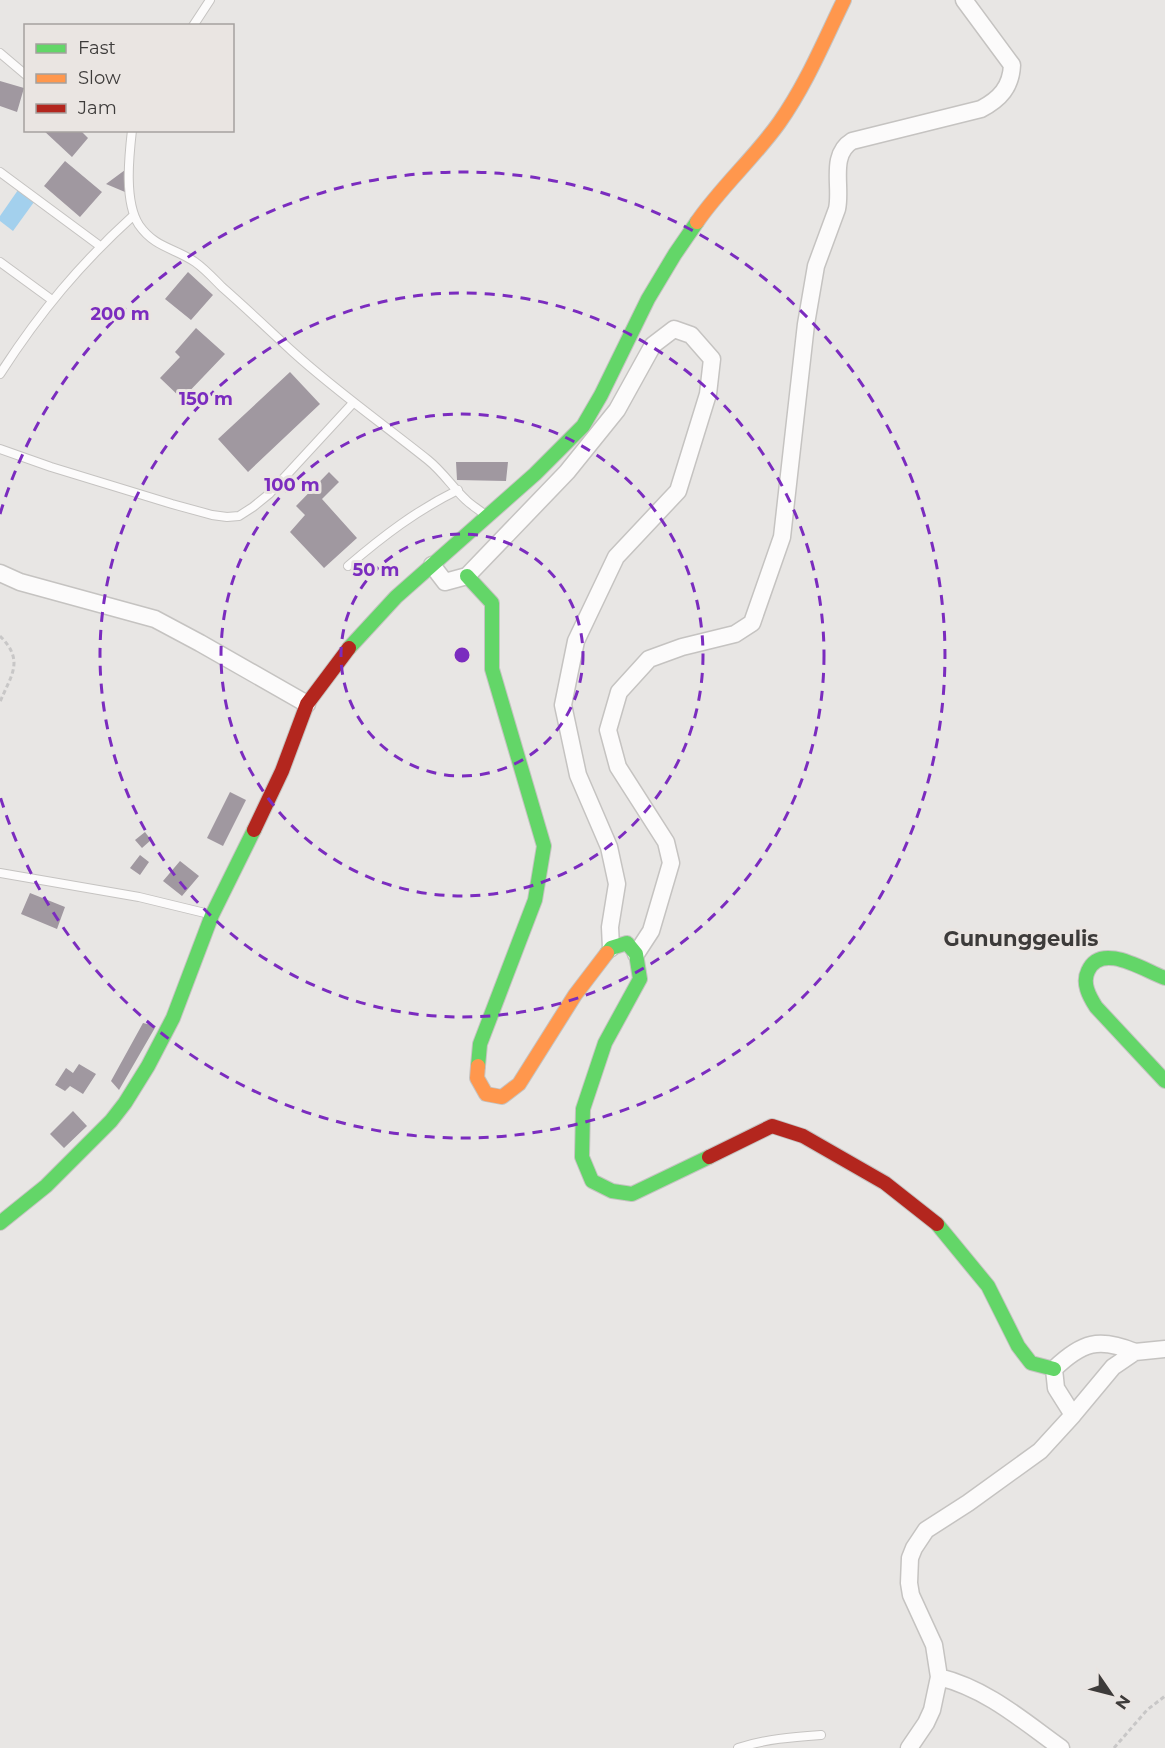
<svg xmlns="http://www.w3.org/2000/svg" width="1165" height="1748" font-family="Montserrat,sans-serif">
<rect width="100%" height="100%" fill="#e8e6e4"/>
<path fill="#a3d0ed" d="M18 190 34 202 13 231 0 221V216Z"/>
<path fill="#a098a0" d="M0 81 24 88 17 112 0 106Z
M43 130H80L88 138 72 157Z
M65 161 102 192 80 217 44 186Z
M125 170V192L106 184Z
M188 272 213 295 191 320 165 299Z
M196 328 225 354 182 399 160 378 180 357 175 352Z
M290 372 320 404 248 472 218 439Z
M456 462H508L506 481 457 480Z
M329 472 339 482 322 499 357 538 324 568 290 532 305 515 296 506Z
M230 792 246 800 223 846 207 838Z
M145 832 151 840 142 848 135 840Z
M140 855 149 862 140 875 130 868Z
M180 861 199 876 182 896 163 881Z
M30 893 65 907 57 929 21 914Z
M143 1023 156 1026 119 1090 111 1081Z
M79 1064 96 1074 83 1094 70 1086 65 1091 55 1085 66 1068 73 1073Z
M73 1111 87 1126 64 1148 50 1134Z"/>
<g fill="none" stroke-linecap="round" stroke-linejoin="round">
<defs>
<path id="lane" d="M193 26 210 0
M0 53 26 75
M132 130C129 156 124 202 139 225 155 248 175 248 195 262 205 269 214 279 222 287 246 308 269 330 293 352 336 391 383 424 428 460 443 472 453 488 466 500 471 505 478 509 484 514
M0 172 100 246
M0 262 52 300
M0 374C40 312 80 264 134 215
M0 449 51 467 172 504 212 515 227 517 239 516 253 507 269 494 353 403
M348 566C383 536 417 510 458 490
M0 873 139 897 209 914
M738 1748C765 1739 793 1737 821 1735"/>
<path id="street" d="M432 565 445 582 467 576 567 472 617 410 653 345 674 329 691 335 712 359 708 394 678 491 616 557 576 641 563 705 578 775 609 847 617 884 610 927 611 948
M0 573 20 582 155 619 200 643 307 704
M636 954 651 931 671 863 666 842 618 767 608 730 619 692 649 659 682 647 735 634 752 623 782 537 806 324 816 266 837 209C842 187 829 155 852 141L981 109C1000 99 1011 87 1012 65L964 0
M1073 1415 1056 1388 1054 1369C1082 1342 1099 1337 1135 1352
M939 1677C987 1689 1022 1720 1061 1748
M909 1748 926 1723 932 1710 939 1677 934 1645 911 1595 909 1583 910 1558 914 1548 926 1530 968 1503 1040 1451 1073 1415 1113 1367 1135 1352 1165 1349"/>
<path id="fast" d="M467 576 492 603V669L544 846 535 900 480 1044 478 1066
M349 648 396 597 535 474 583 426 601 395 648 299 675 254 697 222
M607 953 611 948 627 943 636 954 640 979 605 1043 583 1109 582 1157 592 1181 612 1191 632 1194 709 1157
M1165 978C1145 971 1101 941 1088 971 1082 983 1089 996 1096 1007L1165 1081
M0 1223 46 1186 111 1121 125 1103 148 1066 173 1018 212 915 254 830
M937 1224 988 1286 1018 1346 1031 1363 1054 1369"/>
<path id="slow" d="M697 222C721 187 754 158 779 123 806 85 824 41 844 0
M478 1066 477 1078 486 1094 502 1097 519 1084 575 995 607 953"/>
<path id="jam" d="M254 830 282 771 307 704 349 648
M709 1157 772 1126 803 1136 885 1183 937 1224"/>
</defs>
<use href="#lane" stroke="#c5c3c1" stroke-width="10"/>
<use href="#street" stroke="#c5c3c1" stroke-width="19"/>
<use href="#fast" stroke="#c5c3c1" stroke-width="16"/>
<use href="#slow" stroke="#c5c3c1" stroke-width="16"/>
<use href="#jam" stroke="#c5c3c1" stroke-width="16"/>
<path stroke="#c8c7c7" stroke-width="3" stroke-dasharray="4.5 3" stroke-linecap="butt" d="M0 636C25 661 11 675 0 702
M1114 1748 1147 1710 1165 1696"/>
<use href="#lane" stroke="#fcfbfb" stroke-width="8"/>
<use href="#street" stroke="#fcfbfb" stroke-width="16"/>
<use href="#fast" stroke="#63d668" stroke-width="14"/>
<use href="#slow" stroke="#ff974d" stroke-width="14"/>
<use href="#jam" stroke="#b3261e" stroke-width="14"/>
</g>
<g fill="none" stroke="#7b2cbf" stroke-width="3" stroke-dasharray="10 8">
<circle cx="462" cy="655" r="121"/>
<circle cx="462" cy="655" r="241"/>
<circle cx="462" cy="655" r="362"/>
<path d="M0 514A483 483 0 1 1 0 796"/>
</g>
<g text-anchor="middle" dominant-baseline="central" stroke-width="6" stroke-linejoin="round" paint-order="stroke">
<g font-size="21" font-weight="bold" fill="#3d3b3a" stroke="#eae5e2">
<text x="1021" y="938">Gununggeulis</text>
</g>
</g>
<circle cx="462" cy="655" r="9" fill="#7b2cbf" stroke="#eae5e2" stroke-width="3"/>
<g font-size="18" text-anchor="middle" font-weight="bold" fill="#7b2cbf" stroke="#eae5e2" stroke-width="6" stroke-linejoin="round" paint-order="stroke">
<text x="120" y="320">200 m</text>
<text x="206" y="405">150 m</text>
<text x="292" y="491">100 m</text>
<text x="376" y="576">50 m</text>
</g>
<rect x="24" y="24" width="210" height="108" fill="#eae5e2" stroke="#a5a19f" stroke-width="1.5"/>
<rect x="36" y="44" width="30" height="9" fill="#63d668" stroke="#a5a19f" stroke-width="1.5"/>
<text x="78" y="54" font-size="18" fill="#3d3b3a">Fast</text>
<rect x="36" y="74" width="30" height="9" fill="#ff974d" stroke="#a5a19f" stroke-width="1.5"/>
<text x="78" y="84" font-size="18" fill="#3d3b3a">Slow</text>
<rect x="36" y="104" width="30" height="9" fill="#b3261e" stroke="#a5a19f" stroke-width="1.5"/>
<text x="78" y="114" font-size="18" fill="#3d3b3a">Jam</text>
<g transform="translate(1111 1694) rotate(125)" stroke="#eae5e2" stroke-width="4.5" paint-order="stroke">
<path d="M0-4.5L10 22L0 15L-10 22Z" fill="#3d3b3a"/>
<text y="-9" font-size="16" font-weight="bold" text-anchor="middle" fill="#3d3b3a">N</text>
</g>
</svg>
